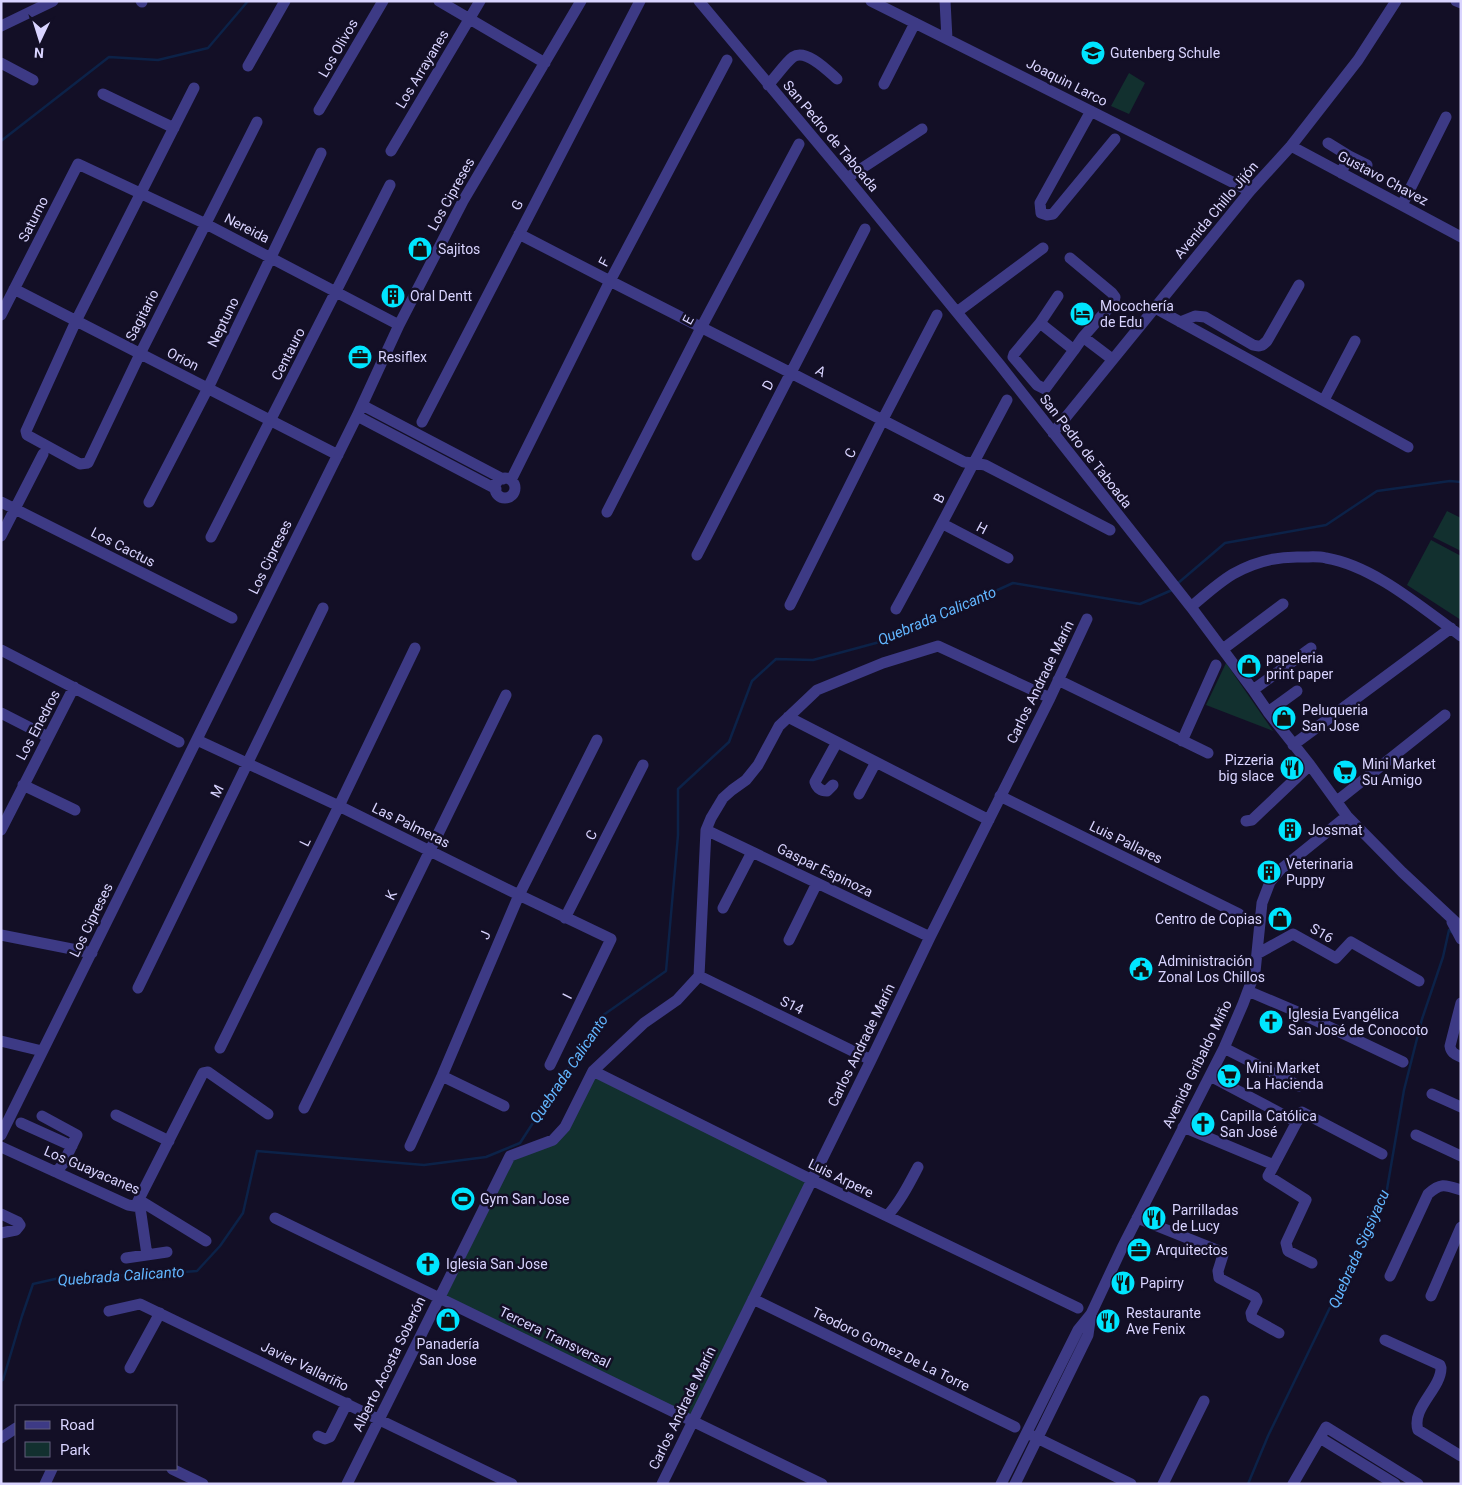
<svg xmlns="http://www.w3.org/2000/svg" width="1462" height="1485" font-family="Roboto,sans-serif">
<rect width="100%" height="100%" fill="#130f26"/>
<path fill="#12302f" d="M1129 73 1145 83 1129 114 1111 106Z
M1447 511 1461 518V551L1433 537Z
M1431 540 1461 556V620L1407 585Z
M1226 663 1273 731 1206 705Z
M593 1071 812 1180 692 1421 439 1298 510 1156 553 1140Z"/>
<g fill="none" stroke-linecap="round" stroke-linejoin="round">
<path stroke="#0c2248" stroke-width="2.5" d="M1 141 109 57 158 60 208 48 248 1
M1177 584 1225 543 1326 525 1377 491 1450 481 1461 482
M1 1381 3 1380 22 1316 33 1284 68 1276 144 1275 197 1271 220 1246 243 1213 257 1151 424 1165 486 1157 520 1143 602 1016 666 971 678 835V789L729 742 752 681 776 659 813 660 887 640 1013 583 1140 604 1172 590
M1248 1484 1268 1436 1336 1295 1386 1195 1404 1090 1422 1019 1443 957 1449 930 1453 933"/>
<path stroke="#3d3a85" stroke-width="11" d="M141 1 142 2
M439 1 545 63
M699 1 847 178 1000 365 1191 607 1253 690 1268 712 1310 765 1347 816 1402 872 1461 927
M871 1 1250 191
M945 1 947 39
M1456 1 1461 3
M1 26 53 1
M1 63 33 80
M248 66 285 1
M884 84 915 23
M768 85C775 78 786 62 793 57 806 48 828 71 837 79
M194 88 76 321 26 431 27 435 80 464 88 463 140 354 257 122
M103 94 174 128
M319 110 383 1
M1091 111 1040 203 1041 213 1047 215 1053 214 1115 139
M1328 143 1349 156
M1291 146 1461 237
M391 151 480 1
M1341 173 1349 156 1367 165
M847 178 922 129
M1402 205 1446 117
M519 234 610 281 791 373 964 462 973 463 985 465 1110 530
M1070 258 1112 293 1115 297 1114 302 1083 337
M14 289 338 455
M1058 296 1040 323 1014 354 1013 357 1037 385 1045 389 1074 350
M1155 308 1408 447
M957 312 1043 248
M1 315 78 164 206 224 399 325
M1180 322 1195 316 1205 317 1253 345C1260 347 1262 346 1267 341L1299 285
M1040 323 1074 350 1083 337 1112 359
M1324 400 1355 341
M362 405 503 479
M357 416 496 489
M422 422 640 1
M1053 433 1250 191 1291 146 1358 60 1396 1
M495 488a10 10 0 1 1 20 0a10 10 0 1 1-20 0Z
M511 480 610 281 727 60
M1 502 232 618
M149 502 208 388 321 153
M607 512 701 328 799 144
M943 524 1008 558
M1 536 43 454
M211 537 390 185
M697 555 865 229
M790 605 882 421 937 315
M1191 607C1205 595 1218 583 1233 574 1254 562 1279 556 1303 557 1310 557 1318 556 1326 558 1374 566 1422 608 1461 636
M896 609C934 540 970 469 1007 400
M1223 649 1283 604
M1 650 179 742
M1058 680 1208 753
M1253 690 1311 648
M1268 712 1297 691
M1 713 48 737
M788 717 989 820
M197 740 339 806 519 895 611 939 550 1065
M1182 741 1216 665
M1293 745 1451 628
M23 785 75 810
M833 785 827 791C821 791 817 788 815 782L837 742
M859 794 876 762
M1000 796 1239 914
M1337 801 1445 715
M1246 821 1252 820 1310 765
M1 830 74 687
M706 830 930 937
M723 908 752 852
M565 918 643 765
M1452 922 1461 939
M1 935 92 953
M789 940 817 883
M1257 954 1293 934 1336 958 1351 942 1419 981
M699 976 871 1060
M138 988 323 608
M1248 991 1300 1013 1403 1062
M1461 1003 1450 1046C1451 1053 1455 1054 1461 1057
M1 1041 42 1051
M220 1048 339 806 415 648
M1224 1048 1299 1086
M593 1071 812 1180 1078 1308
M442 1076 504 1106
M1210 1076 1297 1122
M1432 1094 1461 1107
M304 1108 506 695
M116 1115 169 1141
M42 1116 77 1135 63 1164 56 1172
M21 1123 72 1146
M1183 1127 1274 1165 1302 1112 1382 1154
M1 1135 357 416 399 325 463 201 581 1
M1416 1135 1461 1156
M410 1146 442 1076 519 895 597 740
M1 1147 128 1205 140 1207 136 1205 203 1073 208 1072 268 1114
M1274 1165 1268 1176 1306 1200 1286 1243 1288 1251 1312 1263
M139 1200 206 1241
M140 1207 147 1255
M1 1214 18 1222 20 1225 16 1230 1 1233
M887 1216C900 1202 909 1184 918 1167
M275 1218 822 1484
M1137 1218 1222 1252 1223 1255 1218 1271 1219 1278 1255 1297 1257 1301 1251 1313 1252 1318 1279 1333
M126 1258 167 1252
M1390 1276 1428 1194C1441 1182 1446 1185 1461 1190
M1431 1296 1461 1227
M753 1299 1015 1427
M109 1311 140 1304 512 1484
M1385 1340 1440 1365 1441 1368C1441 1389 1411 1408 1418 1430L1461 1456
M130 1368 160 1313
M1031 1435 1131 1484
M318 1436 325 1439 330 1437 347 1403
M1 1438 16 1428
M1320 1438 1395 1484
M172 1469 203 1484
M45 1484 52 1469
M347 1484 510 1156 553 1140 565 1127 593 1071 644 1023 677 1000 699 976 706 830 711 818 723 798 732 790 746 780 758 765 779 726 817 690 883 663 938 646 1050 698
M662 1484 871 1060 930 937 1050 698 1087 619
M1001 1484 1078 1330 1091 1314 1122 1248 1224 1048 1243 1004 1255 972 1262 903 1270 882 1280 870 1347 816
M1015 1484 1088 1335 1091 1314
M1163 1484 1204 1401
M1293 1484 1326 1427 1418 1484"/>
</g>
<defs>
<symbol id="school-disc" viewBox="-11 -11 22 22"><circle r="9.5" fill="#00e5ff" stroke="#130f26"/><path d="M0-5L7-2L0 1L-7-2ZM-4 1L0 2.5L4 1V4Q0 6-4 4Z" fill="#111"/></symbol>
<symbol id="shop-disc" viewBox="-11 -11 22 22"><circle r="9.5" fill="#00e5ff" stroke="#130f26"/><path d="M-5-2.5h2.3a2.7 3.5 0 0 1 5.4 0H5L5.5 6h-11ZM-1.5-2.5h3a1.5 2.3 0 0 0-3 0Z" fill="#111"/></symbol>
<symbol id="building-disc" viewBox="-11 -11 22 22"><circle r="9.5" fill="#00e5ff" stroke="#130f26"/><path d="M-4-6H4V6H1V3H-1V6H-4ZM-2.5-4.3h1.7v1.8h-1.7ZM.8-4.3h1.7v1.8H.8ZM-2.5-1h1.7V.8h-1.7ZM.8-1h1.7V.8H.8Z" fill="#111"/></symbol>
<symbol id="hotel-disc" viewBox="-11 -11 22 22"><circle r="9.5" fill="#00e5ff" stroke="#130f26"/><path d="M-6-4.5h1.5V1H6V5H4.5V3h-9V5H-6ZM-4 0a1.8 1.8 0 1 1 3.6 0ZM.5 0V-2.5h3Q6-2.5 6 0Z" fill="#111"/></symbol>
<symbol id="office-disc" viewBox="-11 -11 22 22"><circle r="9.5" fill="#00e5ff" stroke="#130f26"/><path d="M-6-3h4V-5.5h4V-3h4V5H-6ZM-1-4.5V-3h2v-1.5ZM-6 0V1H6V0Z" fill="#111"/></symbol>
<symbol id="restaurant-disc" viewBox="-11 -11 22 22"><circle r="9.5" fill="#00e5ff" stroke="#130f26"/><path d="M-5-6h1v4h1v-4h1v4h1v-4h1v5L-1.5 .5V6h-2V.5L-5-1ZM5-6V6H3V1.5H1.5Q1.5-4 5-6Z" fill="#111"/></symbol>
<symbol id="supermarket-disc" viewBox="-11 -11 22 22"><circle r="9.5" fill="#00e5ff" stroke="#130f26"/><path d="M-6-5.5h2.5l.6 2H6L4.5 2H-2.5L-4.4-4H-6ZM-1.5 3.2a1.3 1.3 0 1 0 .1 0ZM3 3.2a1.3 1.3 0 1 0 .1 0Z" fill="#111"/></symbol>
<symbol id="civic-disc" viewBox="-11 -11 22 22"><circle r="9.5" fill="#00e5ff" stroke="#130f26"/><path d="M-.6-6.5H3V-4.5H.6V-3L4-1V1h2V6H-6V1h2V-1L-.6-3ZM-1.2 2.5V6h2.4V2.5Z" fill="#111"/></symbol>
<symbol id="church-disc" viewBox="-11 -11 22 22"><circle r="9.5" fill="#00e5ff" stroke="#130f26"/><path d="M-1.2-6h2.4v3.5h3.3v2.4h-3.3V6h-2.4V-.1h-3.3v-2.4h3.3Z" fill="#111"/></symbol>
<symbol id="stadium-disc" viewBox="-11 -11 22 22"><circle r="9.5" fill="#00e5ff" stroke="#130f26"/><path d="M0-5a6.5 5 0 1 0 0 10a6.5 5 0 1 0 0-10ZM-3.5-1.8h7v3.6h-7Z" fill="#111"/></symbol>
</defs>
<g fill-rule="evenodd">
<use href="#school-disc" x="1079" y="39" width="28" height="28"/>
<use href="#shop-disc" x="406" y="235" width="28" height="28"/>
<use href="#building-disc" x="379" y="282" width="28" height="28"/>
<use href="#hotel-disc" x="1068" y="300" width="28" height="28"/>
<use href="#office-disc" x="346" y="343" width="28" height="28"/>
<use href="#shop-disc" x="1235" y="652" width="28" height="28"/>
<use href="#shop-disc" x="1270" y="704" width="28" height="28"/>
<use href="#restaurant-disc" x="1278" y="754" width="28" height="28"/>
<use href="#supermarket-disc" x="1331" y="758" width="28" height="28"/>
<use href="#building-disc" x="1276" y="816" width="28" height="28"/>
<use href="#building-disc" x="1255" y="858" width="28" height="28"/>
<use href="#shop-disc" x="1266" y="905" width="28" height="28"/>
<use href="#civic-disc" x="1127" y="955" width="28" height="28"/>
<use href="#church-disc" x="1257" y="1008" width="28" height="28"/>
<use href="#supermarket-disc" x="1215" y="1062" width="28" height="28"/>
<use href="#church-disc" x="1189" y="1110" width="28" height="28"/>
<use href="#stadium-disc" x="449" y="1185" width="28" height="28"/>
<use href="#restaurant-disc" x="1140" y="1204" width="28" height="28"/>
<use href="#office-disc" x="1125" y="1236" width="28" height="28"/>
<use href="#church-disc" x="414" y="1250" width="28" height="28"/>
<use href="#restaurant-disc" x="1109" y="1269" width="28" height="28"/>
<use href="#shop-disc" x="434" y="1306" width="28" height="28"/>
<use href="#restaurant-disc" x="1094" y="1307" width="28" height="28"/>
</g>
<g text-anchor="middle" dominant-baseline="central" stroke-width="5" stroke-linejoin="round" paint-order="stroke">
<g font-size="14" fill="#d9d4ff" stroke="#130f26">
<text transform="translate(338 48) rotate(-60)">Los Olivos</text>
<text transform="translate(422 69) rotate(-59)">Los Arrayanes</text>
<text transform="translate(1067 82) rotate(27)">Joaquìn Larco</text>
<text transform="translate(831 136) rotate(50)">San Pedro de Taboada</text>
<text transform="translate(1383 178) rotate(28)">Gustavo Chavez</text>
<text transform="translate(451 194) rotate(-61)">Los Cipreses</text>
<text transform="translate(517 205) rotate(-63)">G</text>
<text transform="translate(1216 210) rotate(-50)">Avenida Chillo Jijón</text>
<text transform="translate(33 219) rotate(-63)">Saturno</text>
<text transform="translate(247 228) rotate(27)">Nereida</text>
<text transform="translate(604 262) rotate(-62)">F</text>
<text transform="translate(142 315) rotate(-63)">Sagitario</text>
<text transform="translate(688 320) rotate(-62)">E</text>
<text transform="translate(223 322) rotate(-64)">Neptuno</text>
<text transform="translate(288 354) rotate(-63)">Centauro</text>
<text transform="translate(183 359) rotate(27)">Orion</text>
<text transform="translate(821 371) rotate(28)">A</text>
<text transform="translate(768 385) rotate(-63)">D</text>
<text transform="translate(1086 451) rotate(52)">San Pedro de Taboada</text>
<text transform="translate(850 453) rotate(-63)">C</text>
<text transform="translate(939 498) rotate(-63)">B</text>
<text transform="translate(982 528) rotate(28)">H</text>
<text transform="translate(123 547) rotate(27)">Los Cactus</text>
<text transform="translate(270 557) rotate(-64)">Los Cipreses</text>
<text transform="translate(1040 682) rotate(-64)">Carlos Andrade Marín</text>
<text transform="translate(38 725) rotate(-62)">Los Enedros</text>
<text transform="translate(217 791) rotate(-64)">M</text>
<text transform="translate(411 825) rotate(26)">Las Palmeras</text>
<text transform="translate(591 835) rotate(-63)">C</text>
<text transform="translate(305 842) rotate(-64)">L</text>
<text transform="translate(1126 842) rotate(26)">Luis Pallares</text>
<text transform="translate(825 870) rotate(26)">Gaspar Espinoza</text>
<text transform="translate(391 895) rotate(-64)">K</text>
<text transform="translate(91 920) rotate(-64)">Los Cipreses</text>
<text transform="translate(1322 933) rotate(30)">S16</text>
<text transform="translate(485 935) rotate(-67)">J</text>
<text transform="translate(567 996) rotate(-64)">I</text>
<text transform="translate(792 1005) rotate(26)">S14</text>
<text transform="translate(861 1045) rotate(-64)">Carlos Andrade Marín</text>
<text transform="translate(1197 1064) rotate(-64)">Avenida Gribaldo Miño</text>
<text transform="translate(92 1170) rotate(23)">Los Guayacanes</text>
<text transform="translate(841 1178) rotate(26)">Luis Arpere</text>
<text transform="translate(555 1337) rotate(26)">Tercera Transversal</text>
<text transform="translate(891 1349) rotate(26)">Teodoro Gomez De La Torre</text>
<text transform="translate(389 1364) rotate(-64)">Alberto Acosta Soberón</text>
<text transform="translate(305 1366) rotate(26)">Javier Vallariño</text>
<text transform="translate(682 1408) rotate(-64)">Carlos Andrade Marín</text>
</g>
<g font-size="14" fill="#d9d4ff" stroke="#130f26" text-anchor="start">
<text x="1110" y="53">Gutenberg Schule</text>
<text x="438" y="249">Sajitos</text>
<text x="410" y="296">Oral Dentt</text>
<text x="1100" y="306">Mocochería<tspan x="1100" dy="16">de Edu</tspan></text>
<text x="378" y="357">Resiflex</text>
<text x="1266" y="658">papeleria<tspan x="1266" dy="16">print paper</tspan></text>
<text x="1302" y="710">Peluqueria<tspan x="1302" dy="16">San Jose</tspan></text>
<text x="1274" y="760" text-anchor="end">Pizzeria<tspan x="1274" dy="16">big slace</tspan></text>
<text x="1362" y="764">Mini Market<tspan x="1362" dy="16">Su Amigo</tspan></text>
<text x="1308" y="830">Jossmat</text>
<text x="1286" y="864">Veterinaria<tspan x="1286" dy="16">Puppy</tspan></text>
<text x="1262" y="919" text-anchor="end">Centro de Copias</text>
<text x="1158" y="961">Administración<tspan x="1158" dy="16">Zonal Los Chillos</tspan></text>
<text x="1288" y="1014">Iglesia Evangélica<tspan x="1288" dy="16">San José de Conocoto</tspan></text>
<text x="1246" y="1068">Mini Market<tspan x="1246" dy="16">La Hacienda</tspan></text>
<text x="1220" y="1116">Capilla Católica<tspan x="1220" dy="16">San José</tspan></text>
<text x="480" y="1199">Gym San Jose</text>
<text x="1172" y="1210">Parrilladas<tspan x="1172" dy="16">de Lucy</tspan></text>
<text x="1156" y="1250">Arquitectos</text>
<text x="446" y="1264">Iglesia San Jose</text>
<text x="1140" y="1283">Papirry</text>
<text x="1126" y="1313">Restaurante<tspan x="1126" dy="16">Ave Fenix</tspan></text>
<text x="448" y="1344" text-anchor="middle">Panadería<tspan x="448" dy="16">San Jose</tspan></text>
</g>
<g font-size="15" font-style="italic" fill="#62b6ff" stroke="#130f26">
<text transform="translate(937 616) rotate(-23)">Quebrada Calicanto</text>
<text transform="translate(569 1069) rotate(-56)">Quebrada Calicanto</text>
<text transform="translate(1359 1249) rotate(-66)">Quebrada Sigsiyacu</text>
<text transform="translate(121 1276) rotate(-4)">Quebrada Calicanto</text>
</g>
</g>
<rect width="1462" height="1485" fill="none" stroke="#d9d4ff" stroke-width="5"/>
<rect x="15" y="1405" width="162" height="65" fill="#130f26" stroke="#625e7d"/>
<rect x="25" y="1421" width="25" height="8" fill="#3d3a85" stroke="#625e7d"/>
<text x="60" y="1430" font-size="15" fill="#d9d4ff">Road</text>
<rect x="25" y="1442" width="25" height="15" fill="#12302f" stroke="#625e7d"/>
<text x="60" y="1455" font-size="15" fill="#d9d4ff">Park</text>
<g transform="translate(40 40) rotate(184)" stroke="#130f26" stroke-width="4" paint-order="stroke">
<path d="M0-4L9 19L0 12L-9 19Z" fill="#d9d4ff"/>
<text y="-8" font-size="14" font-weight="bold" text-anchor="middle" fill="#d9d4ff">N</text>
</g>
</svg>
